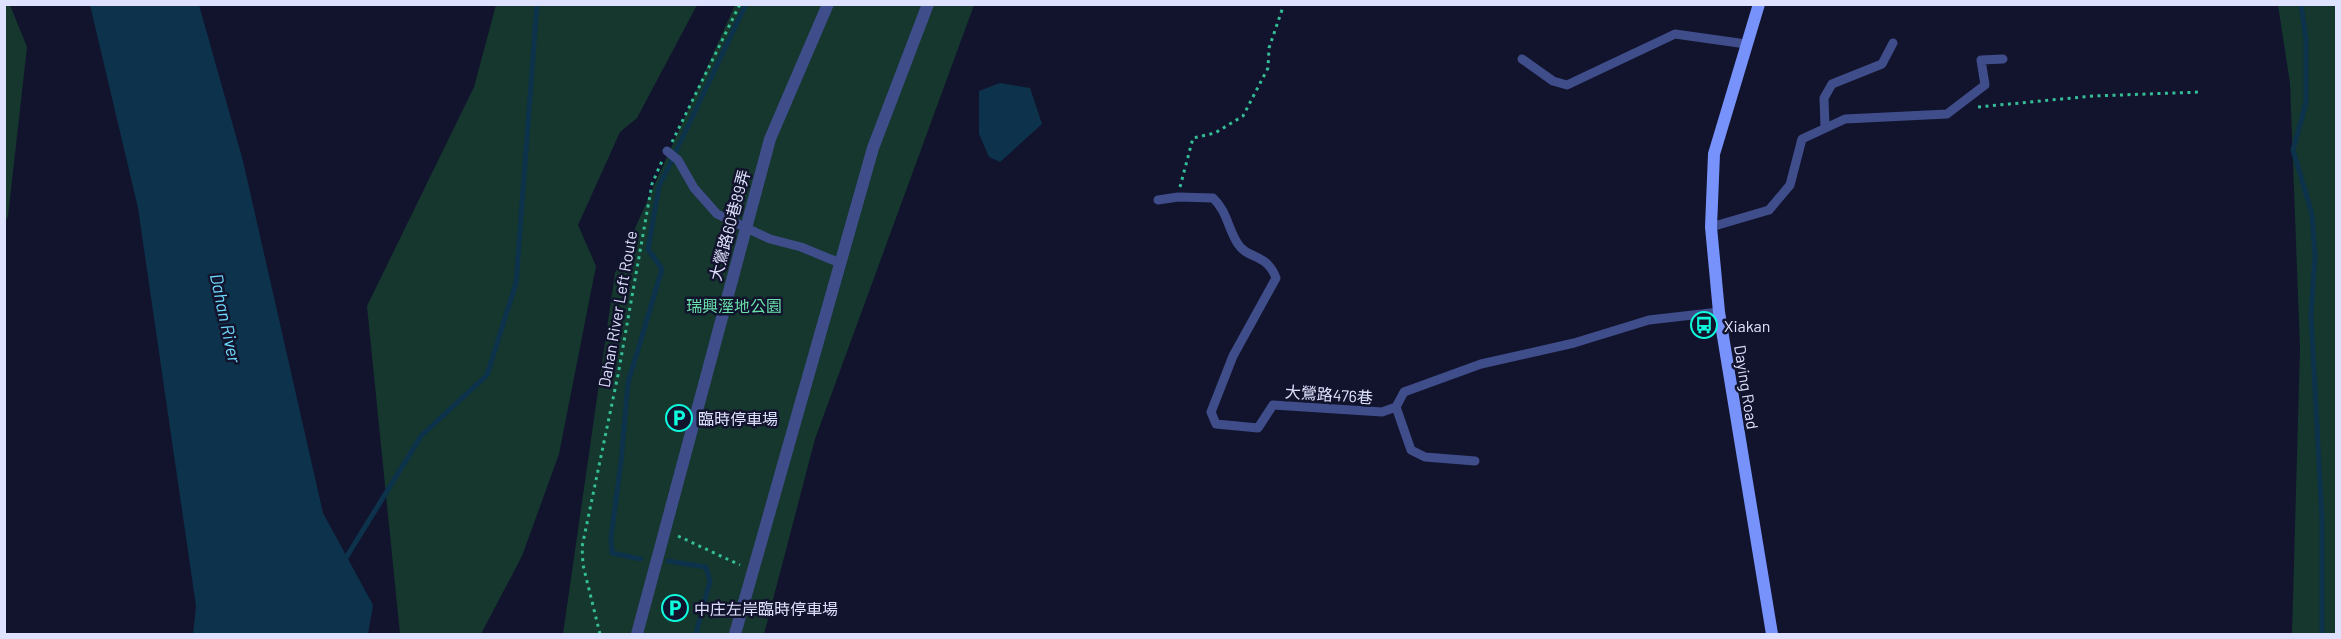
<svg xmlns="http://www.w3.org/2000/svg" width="2341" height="639" font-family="Barlow,'Noto Sans TC',sans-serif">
<rect width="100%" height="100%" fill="#12142d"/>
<path fill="#15372e" d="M10 5 27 47 8 216 5 223 4 5Z
M496 5H697L637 118 620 132 578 225 596 266 559 454 522 556 481 634H400L367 306 474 87Z
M735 5H974L815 439 764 634H563L615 273Z
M2278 5H2336V634H2292L2300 349 2290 83Z"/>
<path fill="#0d324b" d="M90 5H199L243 161 323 513 373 605 368 634H193L196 606 138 208Z
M1000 83 1030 88 1042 124 1000 162 989 157 979 134V91Z"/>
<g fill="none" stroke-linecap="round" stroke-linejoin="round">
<path stroke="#0d324b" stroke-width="5" d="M2301 4 2306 39V103L2293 150 2312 214 2315 256 2311 315 2322 519V634
M676 151 746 4
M641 559 612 553 611 537 621 462 628 383 662 269 648 249 659 186 672 160
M344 561 421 436 487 375 516 283 537 4
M668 561 706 567 710 581 696 634"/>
<path stroke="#34bd96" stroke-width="3" stroke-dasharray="3 4.5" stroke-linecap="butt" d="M1978 107 2093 96 2201 92
M672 142 740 4
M1180 187 1193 138 1215 133 1243 116 1268 68 1269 48 1284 4
M678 536 740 565
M600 634 583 565 582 547 618 375 652 184 662 161"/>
<path stroke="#3f4d8a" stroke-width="9" d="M1522 59 1553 81 1567 85 1675 34 1746 44
M1825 128 1824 98 1832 84 1882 64 1893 43
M667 151 678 160 694 188 717 214 770 239 801 247 840 263
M1158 200 1178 197 1213 198C1227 211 1228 229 1238 244 1247 259 1267 253 1276 278L1233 356 1211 412 1216 424 1258 428 1273 405 1382 412 1396 407 1404 392 1481 364 1574 343 1649 320 1719 312
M1711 227 1769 210 1790 185 1802 139 1845 119 1947 114 1985 85 1981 60 2003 59
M1396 407 1411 450 1425 457 1475 461"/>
<path stroke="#3f4d8a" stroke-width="12" d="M637 634 770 139 828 4
M735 634 873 148 928 4"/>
<path stroke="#7892fc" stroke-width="12" d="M1759 4 1714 154 1711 227 1719 312 1772 634"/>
</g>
<defs>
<symbol id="bus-ring" viewBox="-11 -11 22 22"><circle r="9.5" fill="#12142d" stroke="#0ffadd" stroke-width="1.5"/><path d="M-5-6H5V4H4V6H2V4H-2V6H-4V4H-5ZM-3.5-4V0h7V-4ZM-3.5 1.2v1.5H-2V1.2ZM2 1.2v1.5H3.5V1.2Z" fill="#0ffadd"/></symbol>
<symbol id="parking-ring" viewBox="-11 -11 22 22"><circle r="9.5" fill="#12142d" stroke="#0ffadd" stroke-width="1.5"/><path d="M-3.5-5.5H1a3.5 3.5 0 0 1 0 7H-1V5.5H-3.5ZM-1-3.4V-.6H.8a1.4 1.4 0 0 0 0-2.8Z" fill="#0ffadd"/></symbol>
</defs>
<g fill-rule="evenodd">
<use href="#bus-ring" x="1689" y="310" width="30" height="30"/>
<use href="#parking-ring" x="664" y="403" width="30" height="30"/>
<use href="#parking-ring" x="660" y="593" width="30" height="30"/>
</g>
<g text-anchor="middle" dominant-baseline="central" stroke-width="5" stroke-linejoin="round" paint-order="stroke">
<g font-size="16" fill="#dfe2fe" stroke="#12142d">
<text transform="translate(729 225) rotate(-75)">大鶯路60巷89弄</text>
<text transform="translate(617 309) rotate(-80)">Dahan River Left Route</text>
<text transform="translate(1747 387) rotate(81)">Daying Road</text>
<text transform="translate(1329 394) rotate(4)">大鶯路476巷</text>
</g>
<g font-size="16" fill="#6adfa8" stroke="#12142d">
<text x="734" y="305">瑞興溼地公園</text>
</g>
<g font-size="16" fill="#dfe2fe" stroke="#12142d" text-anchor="start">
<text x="1724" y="325">Xiakan</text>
<text x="698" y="418">臨時停車場</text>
<text x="694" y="608">中庄左岸臨時停車場</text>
</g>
<g font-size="18" font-style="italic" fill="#6fdafc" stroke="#12142d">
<text transform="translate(226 318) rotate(78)">Dahan River</text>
</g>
</g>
<rect width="2341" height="639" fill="none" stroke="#dfe2fe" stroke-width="12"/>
</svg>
